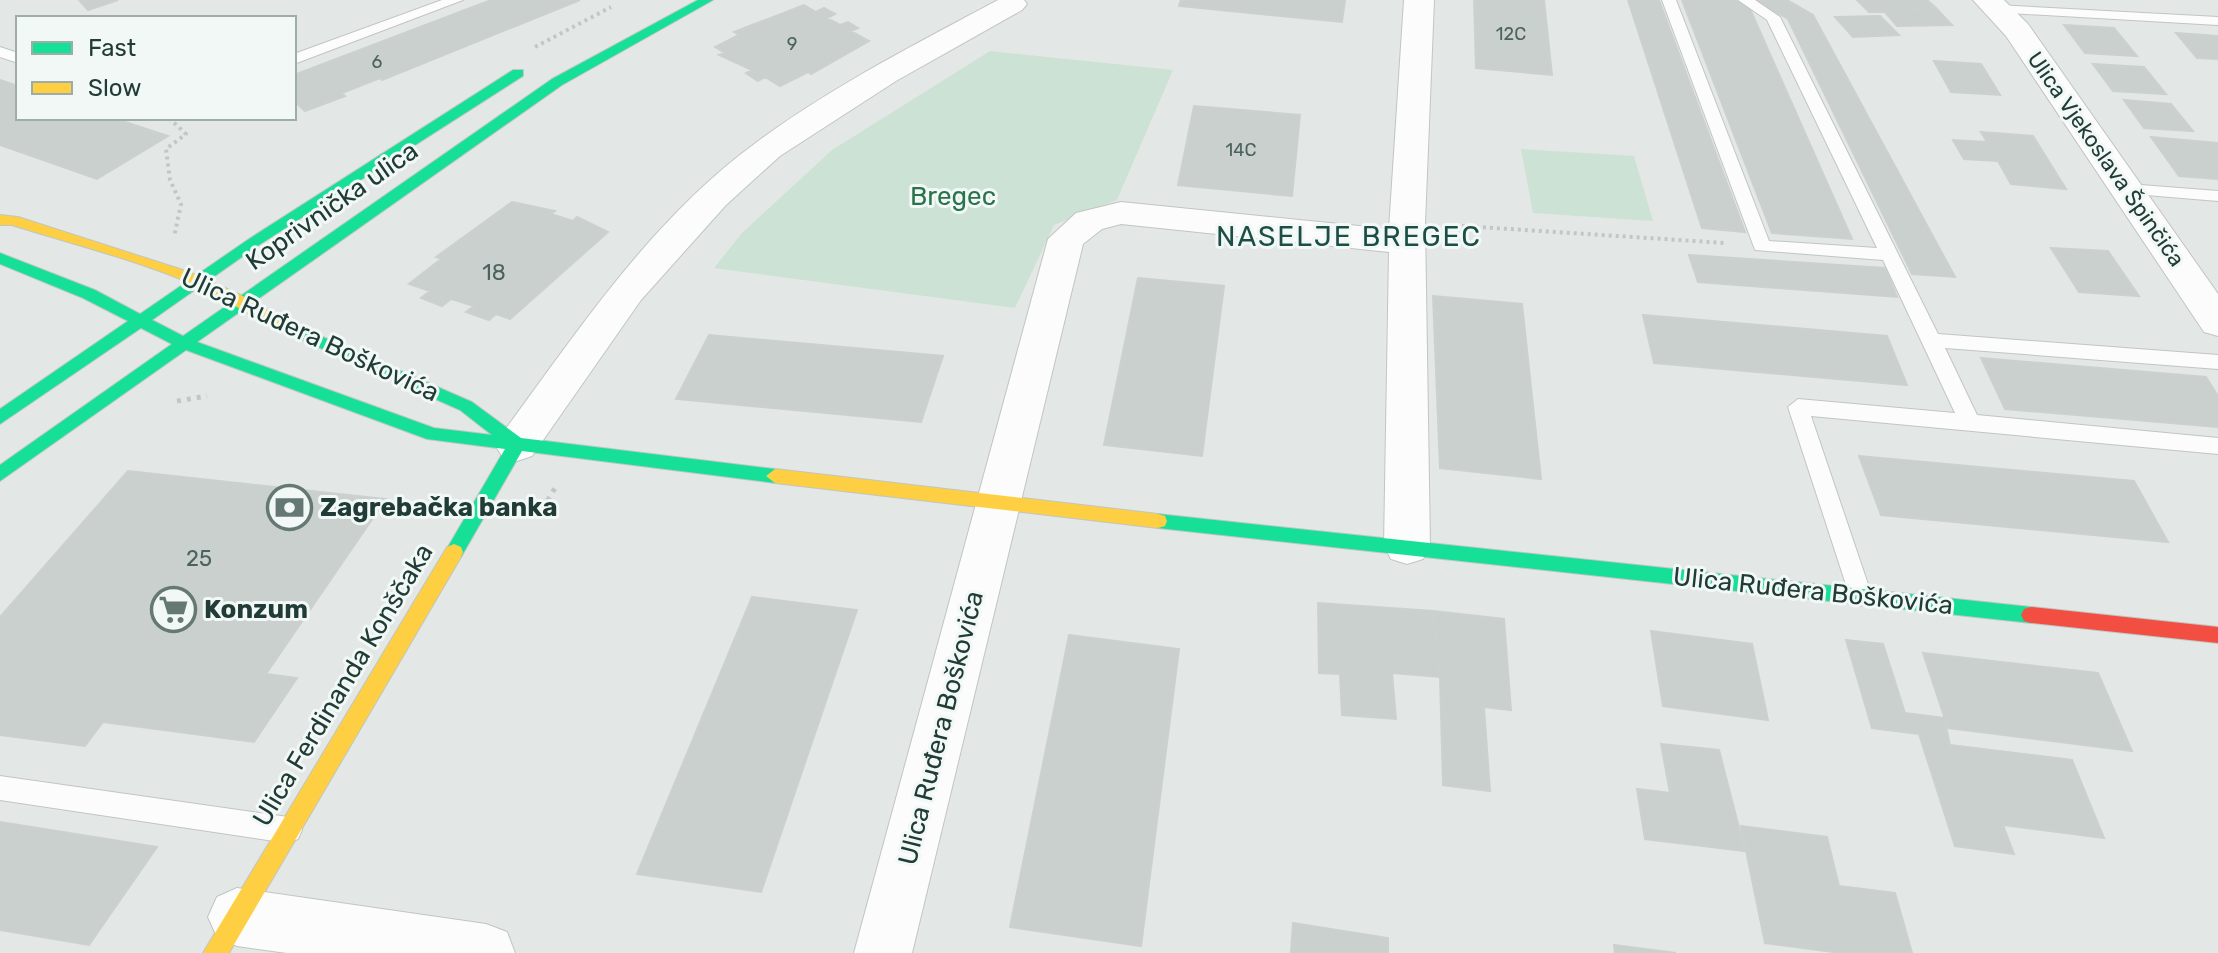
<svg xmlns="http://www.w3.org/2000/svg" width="2218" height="953" font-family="Rubik,sans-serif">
<rect width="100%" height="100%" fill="#e3e8e6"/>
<path fill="#cce2d4" d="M990 51 1173 70 1117 200 1054 225 1015 308 714 268 742 233 832 150Z
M1521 149 1634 156 1653 221 1533 213Z"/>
<path fill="#cad0ce" stroke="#ccd1cf" stroke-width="2" d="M79 0H118L88 10Z
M491 0H580L382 80 380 78 342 93 345 96 305 111 294 101V75Z
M1181 0H1345L1342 22 1179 6Z
M1474 0H1544L1552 75 1476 68Z
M1628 0H1659L1745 232 1702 228Z
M1682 0H1734L1750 9 1852 239 1772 233Z
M1756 0H1787L1813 15 1955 277 1912 274 1788 19Z
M1857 0H1927L1936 8 1869 12Z
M804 5 816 12 824 8 835 14 827 18 840 25 848 22 858 28 851 31 869 41 811 74 808 72 780 86 765 77 758 81 746 73 752 70 719 55 725 53 715 47 739 35 734 32Z
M1936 8 1952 25 1897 26 1884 11Z
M1880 16 1899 35 1853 37 1835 17Z
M2064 25 2114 28 2137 56 2085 53Z
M2176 33 2217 36 2218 59 2197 58Z
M1934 61 1981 64 2000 95 1951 92Z
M2093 64 2144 67 2166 94 2113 91Z
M0 80 18 86V118H113L168 136 97 179 0 145Z
M2124 100 2171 104 2193 131 2144 128Z
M1194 106 1300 115 1292 196 1178 185Z
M1981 132 2033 136 2066 189 2011 184 1998 161 1964 159 1953 140 1987 142Z
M2151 137 2217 143 2218 179 2179 176Z
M512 202 555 211 551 214 573 221 577 217 608 232 510 319 496 314 489 320 466 312 474 306 451 299 442 306 421 298 430 291 409 284 441 259 436 257Z
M2051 248 2108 251 2139 296 2079 292Z
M1689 255 1885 268 1897 297 1698 282Z
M1138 278 1224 286 1202 456 1104 445Z
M1433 296 1522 304 1541 479 1440 468Z
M1643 315 1887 336 1907 385 1654 363Z
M709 335 943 356 921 422 676 399Z
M1981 358 2206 377 2218 396V427L2005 409Z
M1859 456 2134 481 2168 542 1881 515Z
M128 471 386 499 266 674 297 678 254 742 103 722 85 746 0 735V617Z
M752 597 857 610 761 892 637 874Z
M1318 603 1433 611 1440 677 1392 673 1396 719 1342 715 1340 674 1319 673Z
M1433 611 1504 619 1511 710 1484 707 1490 791 1443 785 1440 677Z
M1651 631 1752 644 1768 720 1663 706Z
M1069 635 1179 649 1141 946 1010 927Z
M1846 640 1883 644 1905 713 1944 718 1950 745 2072 760 2104 838 2003 825 2014 854 1955 846 1919 734 1872 728Z
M1923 653 2098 673 2132 751 1948 728Z
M1661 744 1719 750 1745 851 1645 839 1637 789 1670 793Z
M0 822 157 847 89 945 0 930Z
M1741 826 1827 837 1839 886 1895 893 1912 953H1841L1765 943Z
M1293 923 1388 938V953H1291Z
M1614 945 1676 953H1615Z"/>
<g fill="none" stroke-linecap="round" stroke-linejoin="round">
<defs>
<path id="lane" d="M442 0H463L294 64V54Z
M1662 0H1676L1769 241 1877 248 1767 20 1738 0H1755L1780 17 1938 334 2218 355V369L1945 348 1977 415 2218 438V454L1811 416 1872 596 1868 603 1860 606 1852 603 1788 407 1798 399 1955 413 1883 260 1755 250Z
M1997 5 2218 17V25L1992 12V6Z
M0 47 18 53V63L0 57Z
M2128 184 2218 191V201L2122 193 2119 189Z
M0 776 288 817 298 821 302 830 298 839 288 843 0 800Z"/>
<path id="street" d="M998 0H1024L1027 4 1022 10 896 81 780 156 726 205 641 300 532 456 517 461 502 456 495 445 502 434C578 331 652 218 757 142 831 87 916 44 998 0Z
M1404 0H1434L1425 223 1430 546 1423 559 1407 564 1391 559 1384 546 1389 252 1121 224 1102 229 1083 244 912 953H854L1048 239 1076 213 1121 202 1389 229Z
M1973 0H2004L2028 24 2218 294V336L2204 332 2006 36Z
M237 888 486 924 507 932 515 953H287L237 946 217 937 208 917 217 897Z"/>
<path id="fast" d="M698 0H713L562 85 197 342 434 428 492 435 460 410 273 327 271 323 273 319 279 318 472 402 521 438 775 469 781 471 784 476 781 481 775 483 522 451 461 557H447L445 552 505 449 427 439 186 350 0 481V465L172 344 141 328 0 424V409L128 321 83 298 0 264V253L95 290 140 314 249 239 513 70H523V76L259 245 152 320 183 336 552 79Z
M1158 514 2031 607 2038 609 2041 615 2038 621 2031 623 1158 528 1151 526 1149 521 1151 516Z"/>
<path id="slow" d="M0 215 18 217 189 272 254 301 287 323 285 327C270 330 229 301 213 293 149 263 79 246 12 225H0Z
M775 469 1158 514 1165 516 1167 521 1165 526 1158 528 775 483 766 476Z
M454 544 461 547 463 552 461 557 229 953H203L447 547Z"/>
<path id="jam" d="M2031 607 2218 627V643L2031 623 2024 621 2021 615 2024 609Z"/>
</defs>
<use href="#lane" stroke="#c0c5c3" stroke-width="2"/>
<use href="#street" stroke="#c0c5c3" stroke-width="2"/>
<use href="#fast" stroke="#bfc6c4" stroke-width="2"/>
<use href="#slow" stroke="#bfc6c4" stroke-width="2"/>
<use href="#jam" stroke="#bfc6c4" stroke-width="2"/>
<path stroke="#c0c8c7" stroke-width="4" stroke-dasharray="3 4" stroke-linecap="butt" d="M535 47 611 7
M169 118 186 134 166 149 170 180 181 204 174 237
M1448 225 1725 243"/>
<path stroke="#c0c8c7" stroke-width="5" stroke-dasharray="4 6" stroke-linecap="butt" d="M177 401 207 396
M532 506 543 508 555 488"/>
<use href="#lane" fill="#fbfcfb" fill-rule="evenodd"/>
<use href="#street" fill="#fbfcfb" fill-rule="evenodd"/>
<use href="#fast" fill="#16e098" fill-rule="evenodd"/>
<use href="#slow" fill="#ffcf43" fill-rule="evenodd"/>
<use href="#jam" fill="#f24e42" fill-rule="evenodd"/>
</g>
<defs>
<symbol id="bank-ring" viewBox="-11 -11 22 22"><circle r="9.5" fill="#f1f8f5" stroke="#657874" stroke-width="1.5"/><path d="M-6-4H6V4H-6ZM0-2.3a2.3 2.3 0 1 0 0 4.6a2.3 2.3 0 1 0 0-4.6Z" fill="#657874"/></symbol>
<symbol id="supermarket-ring" viewBox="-11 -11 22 22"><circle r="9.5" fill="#f1f8f5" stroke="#657874" stroke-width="1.5"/><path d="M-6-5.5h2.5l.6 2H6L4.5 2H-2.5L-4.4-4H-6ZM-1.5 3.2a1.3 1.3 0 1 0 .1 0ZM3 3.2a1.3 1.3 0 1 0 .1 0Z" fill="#657874"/></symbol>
</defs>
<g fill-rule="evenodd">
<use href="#bank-ring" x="264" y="482" width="51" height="51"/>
<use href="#supermarket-ring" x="148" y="584" width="51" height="51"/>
</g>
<g text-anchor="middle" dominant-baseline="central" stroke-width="6" stroke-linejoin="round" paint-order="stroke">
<g font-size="18" fill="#4c625e">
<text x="1511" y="34">12C</text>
<text x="792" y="44">9</text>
<text x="377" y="62">6</text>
<text x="1241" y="150">14C</text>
</g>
<g font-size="22" fill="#213c37" stroke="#f1f8f5">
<text transform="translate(2106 159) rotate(55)">Ulica Vjekoslava Špinčića</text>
</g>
<g font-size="22" fill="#4c625e">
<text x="494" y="272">18</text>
<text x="199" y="558">25</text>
</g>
<g font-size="26" fill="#2b734d" stroke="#f1f8f5">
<text x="953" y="196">Bregec</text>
</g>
<g font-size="26" fill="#213c37" stroke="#f1f8f5">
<text transform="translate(332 206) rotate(-35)">Koprivnička ulica</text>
<text transform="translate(310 335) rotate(25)">Ulica Ruđera Boškovića</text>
<text transform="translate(1813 591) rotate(6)">Ulica Ruđera Boškovića</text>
<text transform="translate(343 685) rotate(-59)">Ulica Ferdinanda Konščaka</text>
<text transform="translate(941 728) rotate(-76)">Ulica Ruđera Boškovića</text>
</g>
<g font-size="26" font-weight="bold" fill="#213c37" stroke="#f1f8f5" text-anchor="start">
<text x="320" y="507">Zagrebačka banka</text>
<text x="204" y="609">Konzum</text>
</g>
<g font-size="28" letter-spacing="2" fill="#1d4e46" stroke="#f1f8f5">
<text x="1349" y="236">NASELJE BREGEC</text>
</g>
</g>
<rect x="16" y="16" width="280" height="104" fill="#f1f8f5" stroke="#9eada9" stroke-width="2"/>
<rect x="32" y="42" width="40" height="12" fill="#16e098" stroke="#9eada9" stroke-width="2"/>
<text x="88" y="56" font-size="24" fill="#213c37">Fast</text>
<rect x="32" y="82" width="40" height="12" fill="#ffcf43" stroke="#9eada9" stroke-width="2"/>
<text x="88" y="96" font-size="24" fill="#213c37">Slow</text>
</svg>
